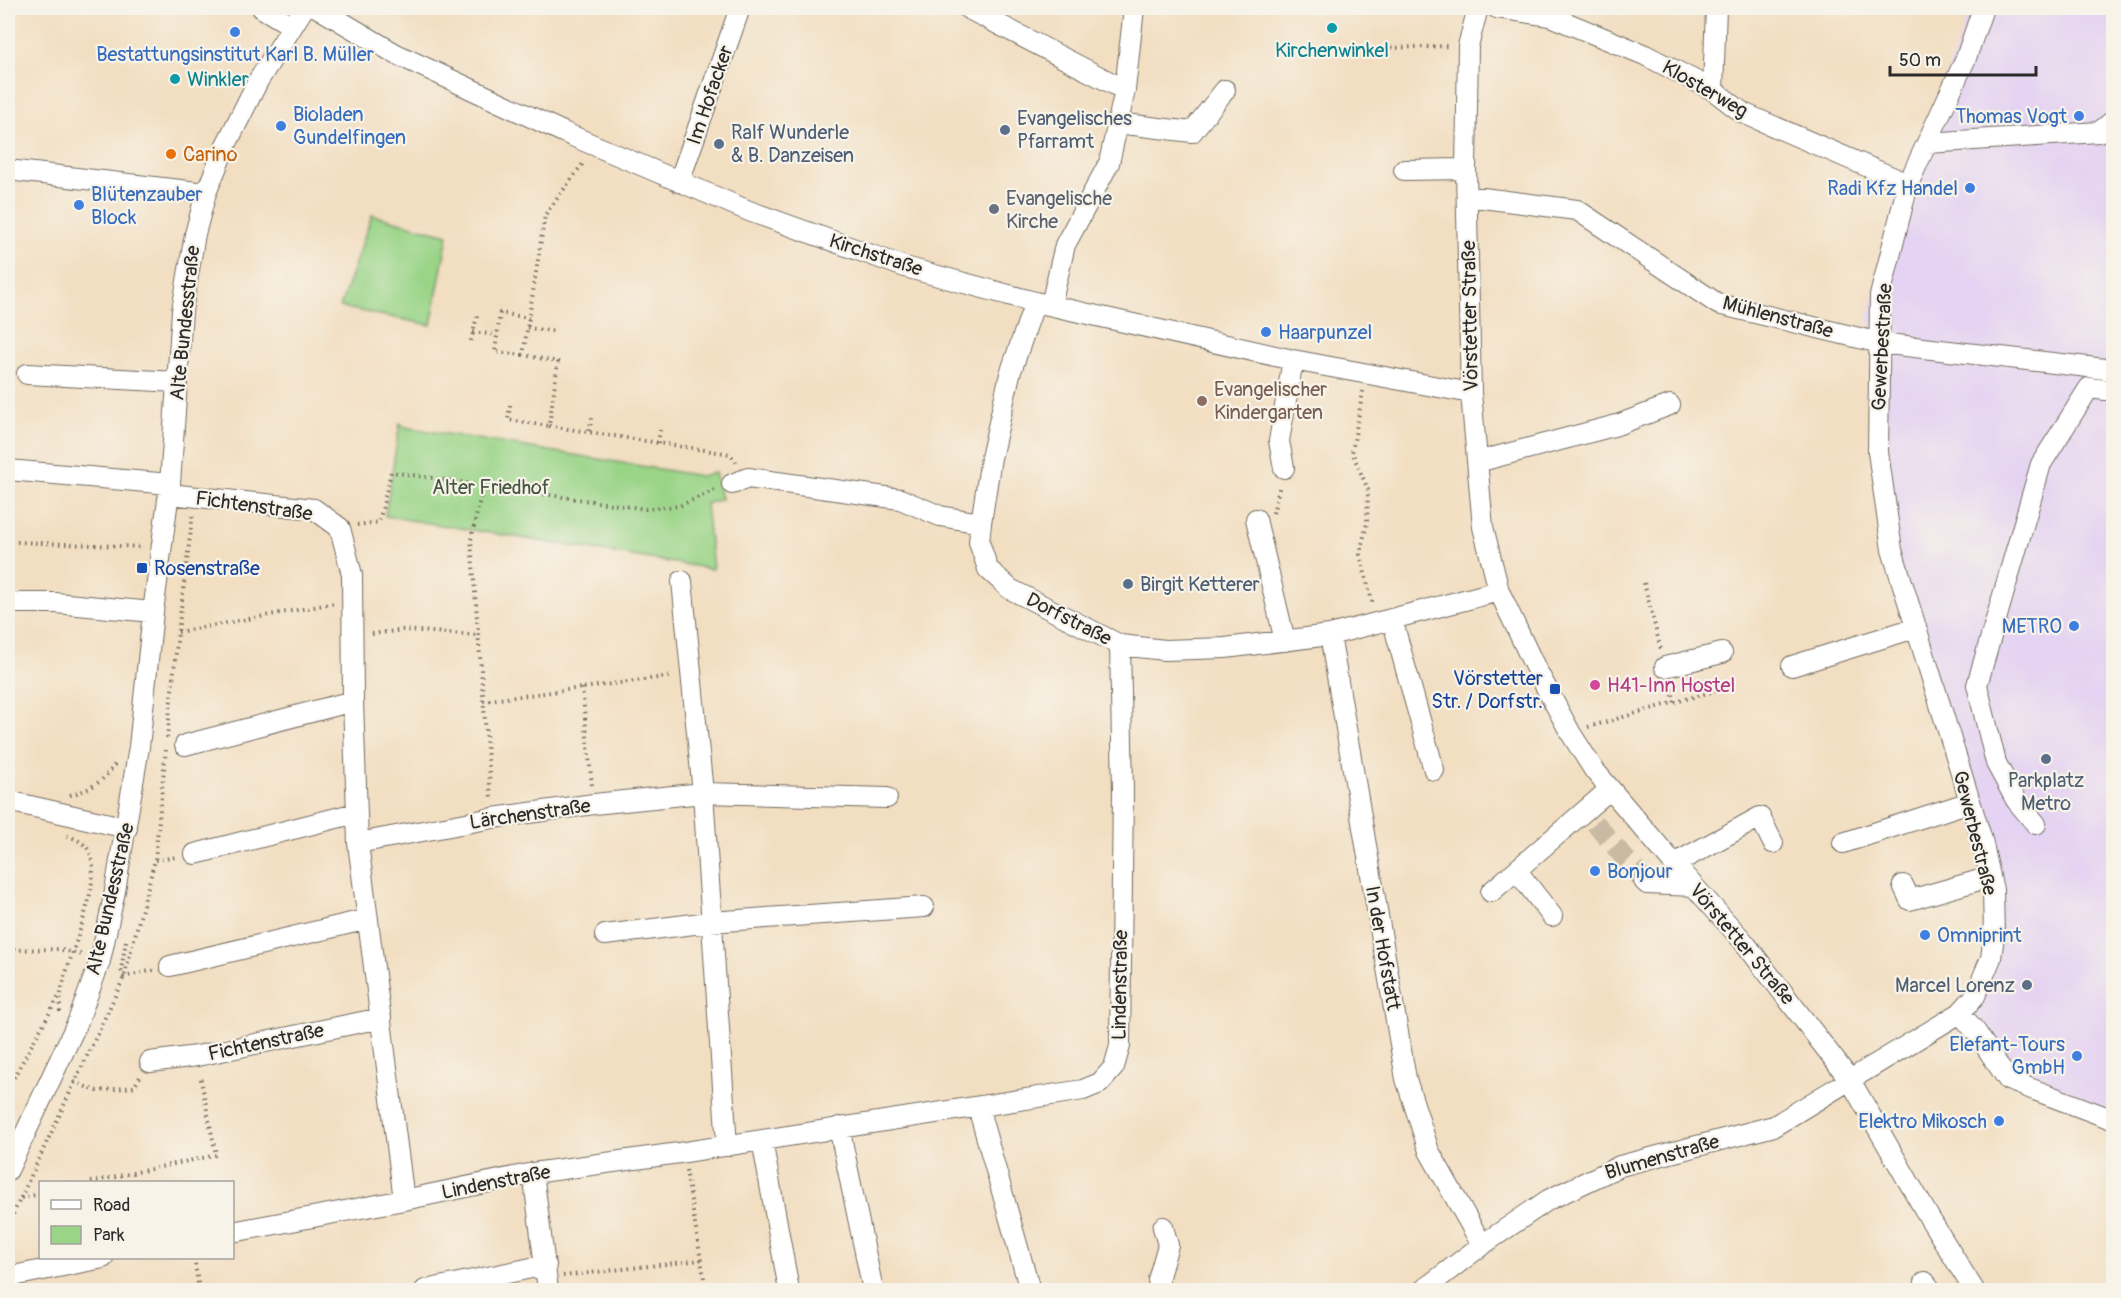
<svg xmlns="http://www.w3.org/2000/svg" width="2121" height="1298" font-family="Pangolin,sans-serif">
<rect width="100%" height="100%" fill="#f7f3e8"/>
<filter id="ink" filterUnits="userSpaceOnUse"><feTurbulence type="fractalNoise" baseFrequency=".0167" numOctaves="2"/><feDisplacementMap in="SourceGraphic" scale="12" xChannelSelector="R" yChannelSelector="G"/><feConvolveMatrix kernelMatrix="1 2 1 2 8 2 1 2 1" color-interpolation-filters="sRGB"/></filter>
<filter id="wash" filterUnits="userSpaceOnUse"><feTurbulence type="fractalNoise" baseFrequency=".008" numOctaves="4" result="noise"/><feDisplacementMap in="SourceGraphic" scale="24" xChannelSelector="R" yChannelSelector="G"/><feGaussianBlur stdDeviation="1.35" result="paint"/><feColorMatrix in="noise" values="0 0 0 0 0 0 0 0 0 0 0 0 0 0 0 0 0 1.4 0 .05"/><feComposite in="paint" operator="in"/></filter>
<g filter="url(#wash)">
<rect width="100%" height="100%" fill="#f2dec1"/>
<path fill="#e4d3f2" d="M1970 8H2113V1120L2008 1080 1960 1013 1975 996 1993 890 1892 550 1880 343 1868 319 1899 184 1949 68Z"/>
<path fill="#99d487" stroke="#628059" stroke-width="1.5" d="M372 215 448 235 431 325 340 307Z
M400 423 405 427 701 476 715 473 721 499 706 504 713 569 385 516Z"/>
</g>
<g filter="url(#ink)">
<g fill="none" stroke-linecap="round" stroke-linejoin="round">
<path stroke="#cabaa3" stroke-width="20" stroke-dasharray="20 10" stroke-linecap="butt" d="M1595 823 1644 881"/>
<defs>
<path id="minor" d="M262 8 292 26
M318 8 396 54 563 132 749 211 905 267 1035 302 1293 360 1471 393
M967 8 1125 90
M1478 8 1468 46 1466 169 1471 393 1483 527 1499 591 1534 665 1570 732 1594 770 1674 864 1744 942 1850 1080 1930 1219 1974 1290
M1497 8 1550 16 1645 55 1713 90 1743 113 1908 184
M1713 90 1716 8
M1117 123 1192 132 1225 90
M1927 143 2099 132 2114 120
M8 170 206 193
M1404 170 1466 169
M679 182 740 8
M1467 196 1577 210 1718 304 1880 343 2114 370
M1035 302 1010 374 991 458 981 523 979 542 988 569 1010 589 1120 645 1165 650 1225 648 1330 635 1499 591
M1051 305 1065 245 1109 163 1125 90 1134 8
M27 374 177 382
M1477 462 1617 425 1670 405
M1284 468 1279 441 1293 360
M8 470 170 484
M732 484 748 478 900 499 940 516 981 523
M169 494 314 509 340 528 352 575 353 701 358 843 404 1200
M1256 519 1285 641
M682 581 703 793 727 1146
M8 603H56L153 612
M1392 619 1434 770
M1330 635 1406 1079 1429 1151 1482 1245
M1792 666 1915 628
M1665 667 1722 653
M185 745 353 701
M8 801 127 828
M2036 824 2016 800 1996 763 1977 685 2041 464 2089 388 2114 391
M358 843 493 818 594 804 703 793 887 798
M1843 843 1970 802
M195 854 356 813
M1674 864 1760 817 1773 843
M1517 871 1552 916
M1644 881 1647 884 1694 886
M1903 885 1910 900 1990 877
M1491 892 1609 790
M605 935 710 922 924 907
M170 966 368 919
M1960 1013 1976 1032 2008 1080 2114 1120
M150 1062 197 1056 381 1018
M978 1107 1030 1290
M839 1127 873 1290
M762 1140 789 1290
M8 1170 78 1021 100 961 115 891 139 747 153 612 170 484 182 311 195 234 206 193 225 147 258 81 304 8
M533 1173 548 1290
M232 1232 404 1200 533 1173 679 1153 1083 1090 1100 1083 1114 1067 1120 1046 1123 791 1120 645
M8 1277 103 1258
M1925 1282 1931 1290
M425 1290 546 1265
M1161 1290 1158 1280 1168 1245 1163 1227
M1423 1290 1482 1245 1548 1200 1620 1166 1774 1126 1960 1013 1975 996 1991 958 1994 936 1993 890 1982 840 1892 550 1878 452 1880 296 1908 184 1966 58 1983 8"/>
</defs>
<use href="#minor" stroke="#716a60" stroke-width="22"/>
<path stroke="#716a60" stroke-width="4" stroke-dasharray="1.5 4.5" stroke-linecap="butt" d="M1355 49 1450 46
M527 328 553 331
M473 332 497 335
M471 341 478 312
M523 355 495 352 500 313 529 318
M1363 391 1352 452 1368 490 1367 523 1360 554 1373 605
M510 405 508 420 549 426 558 362 523 355 545 215 584 162
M549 426 730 454 737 463
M589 431 592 418
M658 443 660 430
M483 485 471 540 491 799
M1273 513 1280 485
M357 525 379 522 391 472 646 509 679 506 717 489
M17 542 143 547
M1644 583 1661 650
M178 632 335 603
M372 634 403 630 478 635
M1670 683 1675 703
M582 688 592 786
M483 701 673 676
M1588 727 1732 686
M167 738 178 632 193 513
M70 795C90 790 105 781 116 762
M155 860 177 857
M126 941 121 970 124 977 154 970
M8 950 58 949 84 955
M60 1012C60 1006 60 999 61 993 66 960 105 881 89 851 84 842 76 839 67 836
M74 1082 96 1091 134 1087 141 1075
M8 1088 60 994
M686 1170 706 1290
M91 1182 216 1155 200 1075
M21 1198 40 1194
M8 1225 124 977 155 860 166 748
M194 1258 199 1290
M563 1276 701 1260"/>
<use href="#minor" stroke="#fff" stroke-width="20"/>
</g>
</g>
<g fill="#0f9aa8" stroke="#f7f3e8" stroke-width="2">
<circle cx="1332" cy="28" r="6"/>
<circle cx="175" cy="79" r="6"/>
</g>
<g fill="#3f7fe0" stroke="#f7f3e8" stroke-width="2">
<circle cx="235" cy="32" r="6"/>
<circle cx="2079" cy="116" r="6"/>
<circle cx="281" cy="126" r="6"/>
<circle cx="1970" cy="188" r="6"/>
<circle cx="79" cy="205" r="6"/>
<circle cx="1266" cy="332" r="6"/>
<circle cx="2074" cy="626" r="6"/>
<circle cx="1595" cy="871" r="6"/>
<circle cx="1925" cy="935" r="6"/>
<circle cx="2077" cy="1056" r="6"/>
<circle cx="1999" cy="1121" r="6"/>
</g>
<g fill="#5c6f8a" stroke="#f7f3e8" stroke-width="2">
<circle cx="1005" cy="130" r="6"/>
<circle cx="719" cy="144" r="6"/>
<circle cx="1128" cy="584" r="6"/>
<circle cx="2046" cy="759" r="6"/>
<circle cx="2027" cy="985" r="6"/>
</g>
<circle fill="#e8710a" stroke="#f7f3e8" stroke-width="2" cx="171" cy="154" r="6"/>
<circle fill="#6b7280" stroke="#f7f3e8" stroke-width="2" cx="994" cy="209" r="6"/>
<circle fill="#8d6e63" stroke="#f7f3e8" stroke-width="2" cx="1202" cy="401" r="6"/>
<g fill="#1a4fb4" stroke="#f7f3e8" stroke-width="2">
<rect x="136" y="562" width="12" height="12" rx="3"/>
<rect x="1549" y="683" width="12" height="12" rx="3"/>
</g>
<circle fill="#d1479c" stroke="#f7f3e8" stroke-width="2" cx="1595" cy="685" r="6"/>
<g text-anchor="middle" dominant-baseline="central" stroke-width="4.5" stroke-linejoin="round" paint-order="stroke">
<g font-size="20" fill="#0d838f" stroke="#f7f3e8">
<text x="1332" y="50">Kirchenwinkel</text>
<text x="187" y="79" text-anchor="start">Winkler</text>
</g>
<g font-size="20" fill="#366cbe" stroke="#f7f3e8" text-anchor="start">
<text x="235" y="54" text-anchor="middle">Bestattungsinstitut Karl B. Müller</text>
<text x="293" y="114">Bioladen<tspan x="293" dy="23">Gundelfingen</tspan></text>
<text x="2067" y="116" text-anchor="end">Thomas Vogt</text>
<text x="1958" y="188" text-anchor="end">Radi Kfz Handel</text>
<text x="91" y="194">Blütenzauber<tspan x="91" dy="23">Block</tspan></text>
<text x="1278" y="332">Haarpunzel</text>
<text x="2062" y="626" text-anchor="end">METRO</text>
<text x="1607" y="871">Bonjour</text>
<text x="1937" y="935">Omniprint</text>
<text x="2065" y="1044" text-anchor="end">Elefant-Tours<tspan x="2065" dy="23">GmbH</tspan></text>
<text x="1987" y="1121" text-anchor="end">Elektro Mikosch</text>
</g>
<g font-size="20" fill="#2b2b2b" stroke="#f7f3e8">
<text transform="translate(1705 89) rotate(30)">Klosterweg</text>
<text transform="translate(710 95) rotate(-71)">Im Hofacker</text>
<text transform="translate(876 255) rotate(18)">Kirchstraße</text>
<text transform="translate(1470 316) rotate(-91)">Vörstetter Straße</text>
<text transform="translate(1778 317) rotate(15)">Mühlenstraße</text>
<text transform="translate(185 323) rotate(-84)">Alte Bundesstraße</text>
<text transform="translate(1882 347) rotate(-87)">Gewerbestraße</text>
<text transform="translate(254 506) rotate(8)">Fichtenstraße</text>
<text transform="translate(1069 619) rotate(27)">Dorfstraße</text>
<text transform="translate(530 814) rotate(-8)">Lärchenstraße</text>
<text transform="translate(1975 833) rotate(76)">Gewerbestraße</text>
<text transform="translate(110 899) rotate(-77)">Alte Bundesstraße</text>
<text transform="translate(1742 944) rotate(50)">Vörstetter Straße</text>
<text transform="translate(1383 948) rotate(80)">In der Hofstatt</text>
<text transform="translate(1120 985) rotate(-89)">Lindenstraße</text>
<text transform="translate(266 1042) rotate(-12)">Fichtenstraße</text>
<text transform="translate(1662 1157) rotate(-16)">Blumenstraße</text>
<text transform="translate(496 1182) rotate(-11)">Lindenstraße</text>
</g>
<g font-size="20" fill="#4e5e75" stroke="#f7f3e8" text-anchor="start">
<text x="1017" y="118">Evangelisches<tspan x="1017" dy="23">Pfarramt</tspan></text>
<text x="731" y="132">Ralf Wunderle<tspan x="731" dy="23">&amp; B. Danzeisen</tspan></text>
<text x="1140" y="584">Birgit Ketterer</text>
<text x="2046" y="780" text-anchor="middle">Parkplatz<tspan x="2046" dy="23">Metro</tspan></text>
<text x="2015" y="985" text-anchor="end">Marcel Lorenz</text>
</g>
<g font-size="20" fill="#c56008" stroke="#f7f3e8" text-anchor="start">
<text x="183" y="154">Carino</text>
</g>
<g font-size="20" fill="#5b616d" stroke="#f7f3e8" text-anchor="start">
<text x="1006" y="198">Evangelische<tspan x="1006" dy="23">Kirche</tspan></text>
</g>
<g font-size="20" fill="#785e54" stroke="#f7f3e8" text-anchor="start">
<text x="1214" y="389">Evangelischer<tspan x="1214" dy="23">Kindergarten</tspan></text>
</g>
<g font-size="20" fill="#465542" stroke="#f7f3e8">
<text x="491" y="487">Alter Friedhof</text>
</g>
<g font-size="20" fill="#164399" stroke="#f7f3e8" text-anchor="start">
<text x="154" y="568">Rosenstraße</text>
<text x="1543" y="678" text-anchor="end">Vörstetter<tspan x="1543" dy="23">Str. / Dorfstr.</tspan></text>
</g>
<g font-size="20" fill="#b23c85" stroke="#f7f3e8" text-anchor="start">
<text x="1607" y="685">H41-Inn Hostel</text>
</g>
</g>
<rect width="2121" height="1298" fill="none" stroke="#f7f3e8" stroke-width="30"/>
<rect x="39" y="1181" width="195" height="78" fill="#f7f3e8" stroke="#a5a39c" stroke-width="1.5"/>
<rect x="51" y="1200" width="30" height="9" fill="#ffffff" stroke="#a5a39c" stroke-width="1.5"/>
<text x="93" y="1211" font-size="18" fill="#2b2b2b">Road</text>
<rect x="51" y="1226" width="30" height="18" fill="#99d487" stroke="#a5a39c" stroke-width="1.5"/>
<text x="93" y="1241" font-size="18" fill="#2b2b2b">Park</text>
<path d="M1890 66v9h146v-9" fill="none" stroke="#2b2b2b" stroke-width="3"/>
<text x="1899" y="66" font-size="18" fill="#2b2b2b" stroke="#f7f3e8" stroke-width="4.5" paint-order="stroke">50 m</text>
</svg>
